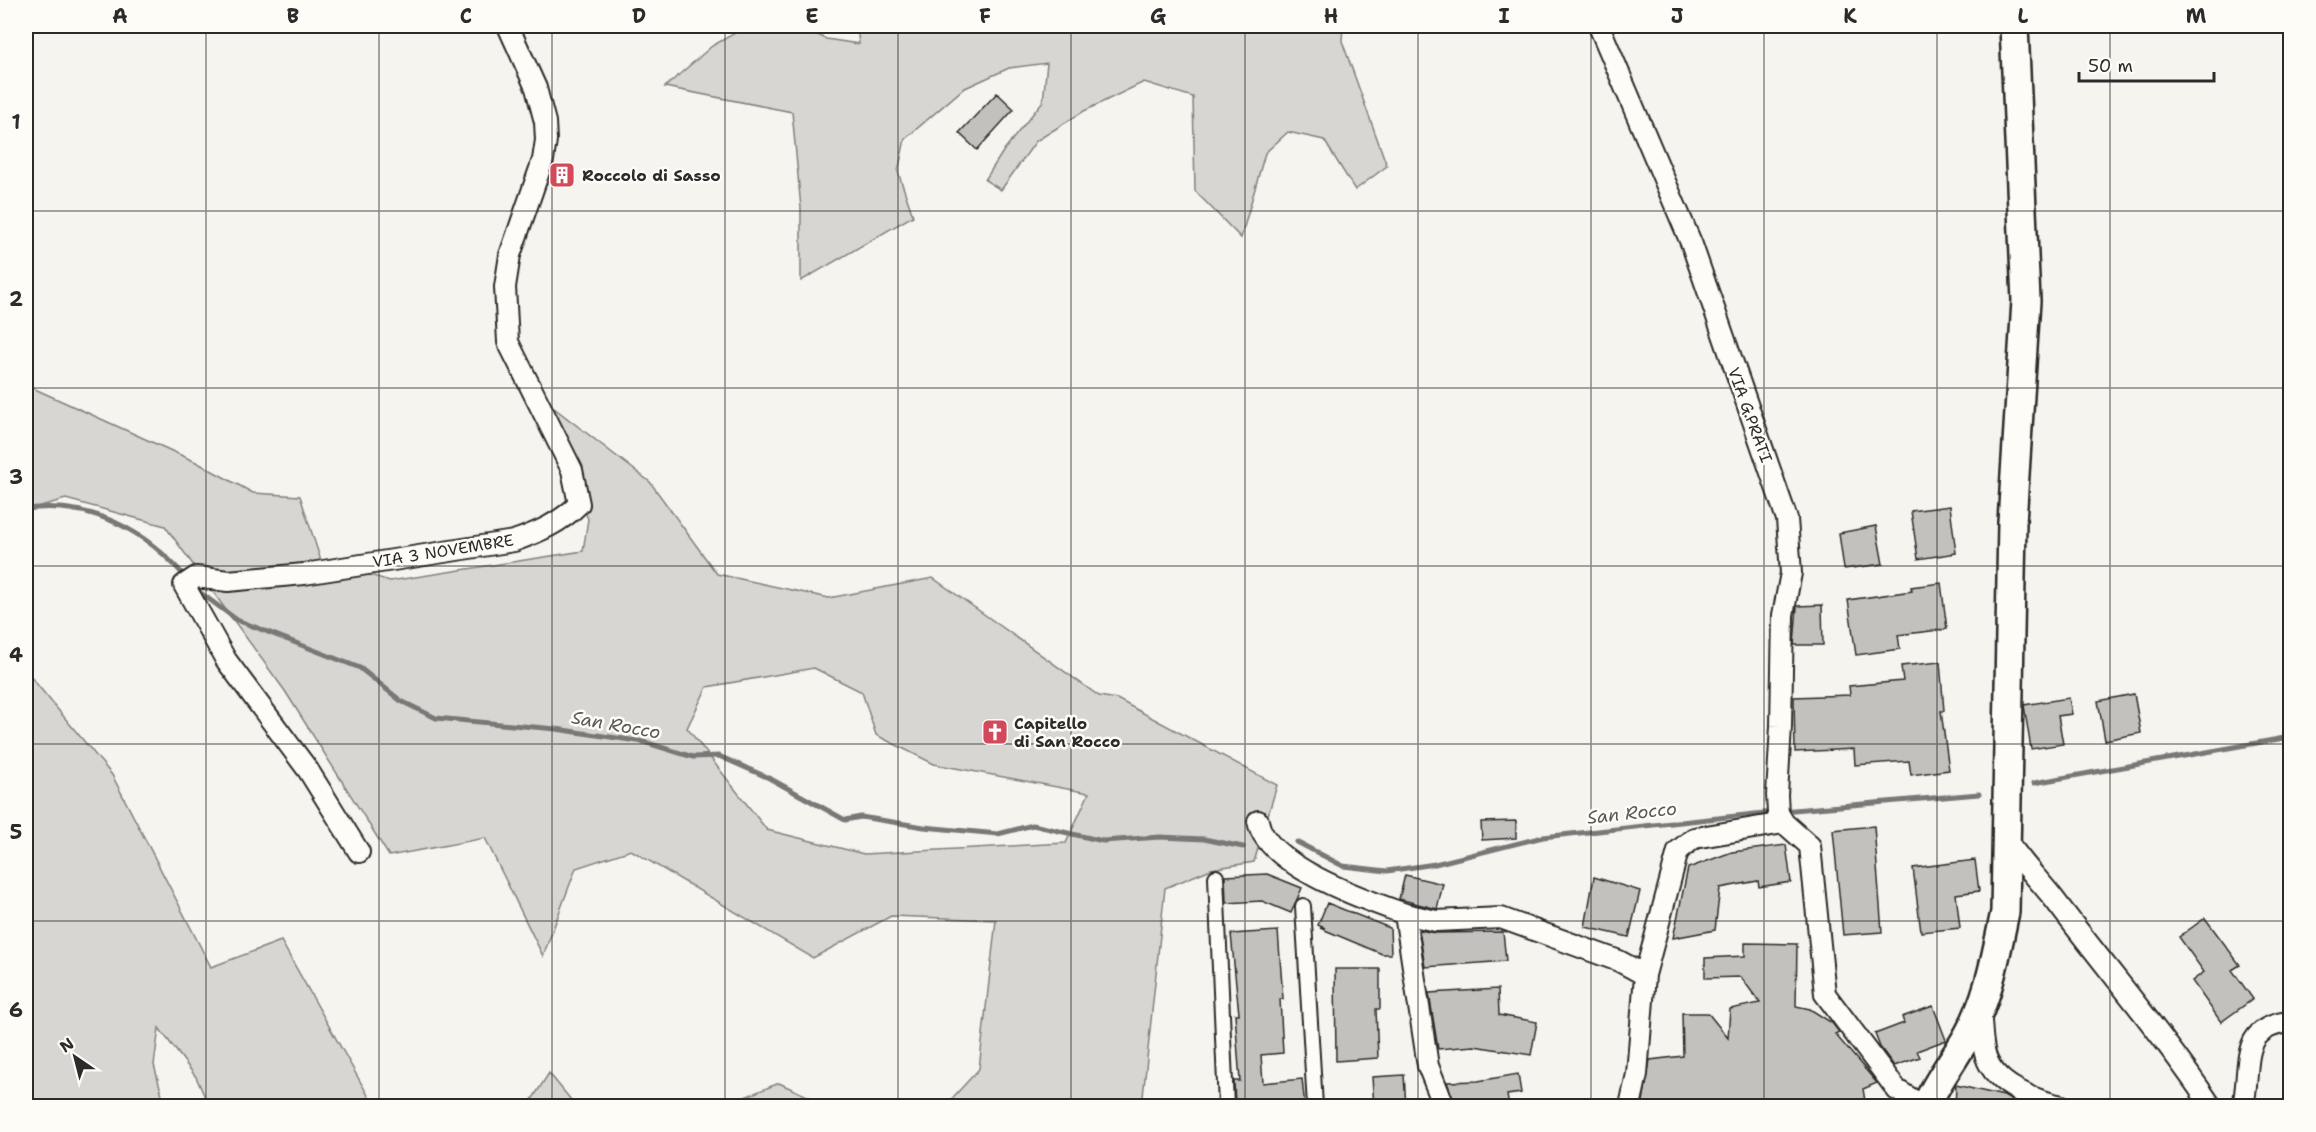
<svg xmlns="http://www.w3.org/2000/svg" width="2316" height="1132" font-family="'Shantell Sans',sans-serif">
<rect width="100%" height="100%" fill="#f5f4ef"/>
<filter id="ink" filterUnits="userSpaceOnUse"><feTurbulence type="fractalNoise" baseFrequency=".0167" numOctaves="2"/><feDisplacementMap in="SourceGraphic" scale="12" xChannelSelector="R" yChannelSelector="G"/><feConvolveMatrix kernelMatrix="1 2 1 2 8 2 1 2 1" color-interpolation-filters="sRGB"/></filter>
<g filter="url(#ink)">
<path fill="#d7d6d2" stroke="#81807e" stroke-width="1.5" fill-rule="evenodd" d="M747 26H799L826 39 859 44 857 26H1343L1342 41 1387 166 1355 190 1324 140 1288 132 1265 153 1241 238 1195 191 1193 97 1144 82 1084 111 1036 141 1001 190 985 180 1004 150 1043 101 1047 63 1009 68 963 89 905 139 898 172 913 216 801 281V208L792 112 665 87 712 46Z
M26 385 196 462 253 493 300 496 321 561 390 581 583 551 588 519 541 398 650 482 717 574 829 598 933 578 1099 696 1117 699 1277 785 1254 862 1211 869 1165 888 1142 1106H945L979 1069 996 920 891 916 813 958 631 850 576 868 543 956 485 838 389 856 285 691 165 526 66 499 26 510ZM814 668 862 692 876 735 934 764 1089 793 1066 843 864 854 767 830 687 728 707 687Z
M26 671 112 775 211 967 281 941 374 1106H209L196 1077 159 1028 154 1065 165 1106H26Z
M549 1073 576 1106H528Z
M779 1083 818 1101 874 1106H723Z"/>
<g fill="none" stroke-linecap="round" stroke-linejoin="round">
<path stroke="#797877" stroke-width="5" d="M26 509C90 500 146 530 187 579
M194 588 237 620 360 668 401 701 436 718 556 729 644 742 693 757 719 756 769 778 845 820 861 817 924 827 998 834 1033 825 1103 841 1160 837 1204 839 1243 847
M2034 783 2290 737
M1782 811 1979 794
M1297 842 1343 866 1387 871 1435 864 1543 837 1773 812"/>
</g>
<path fill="#c2c1be" stroke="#2b2b2b" stroke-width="1.5" d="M997 93 1014 109 977 150 959 133Z
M557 167 570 169 568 183 555 181Z
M1950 506 1956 553 1918 559 1911 511Z
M1876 526 1883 564 1844 569 1839 533Z
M1941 583 1947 629 1898 635 1900 649 1856 655 1848 600 1912 591 1911 587Z
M1822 605 1823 645H1794L1797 606Z
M1940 662 1944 711H1941L1949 770 1911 775 1909 761 1855 765 1854 749 1795 752 1794 697 1850 695 1849 686 1903 681 1901 666Z
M2134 694 2141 733 2105 740 2098 701Z
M2069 698 2072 714 2058 716 2063 744 2031 749 2024 705Z
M1516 821V838L1482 840 1481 822Z
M1874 826 1882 932 1843 935 1833 830Z
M1786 845 1791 882 1759 887 1758 881 1720 888 1715 930 1673 938 1688 868 1732 852Z
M1975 860 1979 891 1956 894 1960 928 1921 932 1913 868Z
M1267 874 1302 888 1291 913 1262 901 1226 903 1225 876Z
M1405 875 1443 884 1437 909 1399 899Z
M1594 877 1640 891 1629 937 1585 927Z
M1327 903 1390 928 1391 954H1382L1320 928H1325L1318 925Z
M2205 918 2240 965 2232 970 2253 999 2221 1022 2192 981 2204 972 2179 937Z
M1419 930 1436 933 1503 932 1506 961 1425 967Z
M1278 931 1283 999H1280L1283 1053 1261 1055 1263 1083 1302 1079 1305 1107H1235L1234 1081H1240L1235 1014H1239L1231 934Z
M1745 943 1797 944 1796 1006 1810 1009 1832 1023 1839 1032 1835 1034 1877 1083 1863 1089 1866 1107H1642L1650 1060 1683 1056 1682 1013H1708L1728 1038 1730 1009 1760 1003 1741 977 1705 978V958L1745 956Z
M1335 969H1380V1009H1376L1378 1058 1336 1061Z
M1498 989 1499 1015 1537 1022 1531 1055 1474 1046 1438 1049 1429 993Z
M1933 1006 1946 1040 1917 1051 1920 1057 1894 1066 1880 1047 1875 1034 1904 1023 1902 1017Z
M1518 1074 1521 1093 1507 1095 1509 1107H1456L1447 1082 1478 1081Z
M1404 1075 1406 1107H1374L1372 1077Z
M1956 1085 2004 1096 2023 1107H1955Z"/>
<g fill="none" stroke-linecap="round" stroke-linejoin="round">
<defs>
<path id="pedestrian" d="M1216 877 1226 1106
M1303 906 1315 1106"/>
<path id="minor" d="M1599 26 1692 245 1787 519 1791 573 1783 615 1781 726 1777 795 1778 813 1784 823
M1258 821C1266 866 1366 900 1405 914
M2008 842C2022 863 2039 880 2054 899 2106 968 2163 1034 2211 1106
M359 852 308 770 226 660 184 585 196 577 228 581 304 574 514 541C539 532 560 523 579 504L572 470 508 342 505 287 510 255 543 160 546 140 545 122 536 88 508 26
M1980 1010C1982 1025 1981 1043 1986 1057 1996 1086 2034 1100 2062 1106
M1444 1106 1428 1066 1405 914 1436 921 1501 918 1619 961 1645 975
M1630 1106 1637 1074 1645 975 1678 851 1694 838 1784 823 1810 846 1825 994 1897 1090 1923 1106
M2243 1106C2252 1067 2237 1027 2290 1022"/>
<path id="secondary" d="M1926 1106C1937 1081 1954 1060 1968 1035 1989 998 1996 954 2005 912L2012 522 2026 301 2014 26"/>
</defs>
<use href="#pedestrian" stroke="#2b2b2b" stroke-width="18"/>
<use href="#minor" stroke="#2b2b2b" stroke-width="24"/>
<use href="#secondary" stroke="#2b2b2b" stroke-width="32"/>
<use href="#pedestrian" stroke="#fdfcf7" stroke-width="14"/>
<use href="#minor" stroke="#fdfcf7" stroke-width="20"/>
<use href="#secondary" stroke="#fdfcf7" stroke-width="27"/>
</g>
</g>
<path fill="none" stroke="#2b2b2b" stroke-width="1.5" stroke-opacity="0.55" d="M206 26V1106M379 26V1106M552 26V1106M725 26V1106M898 26V1106M1071 26V1106M1245 26V1106M1418 26V1106M1591 26V1106M1764 26V1106M1937 26V1106M2110 26V1106M26 211H2290M26 388H2290M26 566H2290M26 744H2290M26 921H2290"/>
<defs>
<symbol id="building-square" viewBox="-11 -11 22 22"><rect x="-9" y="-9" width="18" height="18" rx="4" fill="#d1495b" stroke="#fdfcf7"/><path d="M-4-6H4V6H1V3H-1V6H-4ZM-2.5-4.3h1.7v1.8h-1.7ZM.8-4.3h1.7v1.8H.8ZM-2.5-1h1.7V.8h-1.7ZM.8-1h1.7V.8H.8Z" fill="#fff"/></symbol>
<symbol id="church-square" viewBox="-11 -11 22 22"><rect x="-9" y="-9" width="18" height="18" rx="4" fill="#d1495b" stroke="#fdfcf7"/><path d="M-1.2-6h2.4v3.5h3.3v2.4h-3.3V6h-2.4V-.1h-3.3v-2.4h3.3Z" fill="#fff"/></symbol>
</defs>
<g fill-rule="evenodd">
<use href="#building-square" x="547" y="160" width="30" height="30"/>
<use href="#church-square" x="980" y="717" width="30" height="30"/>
</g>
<g text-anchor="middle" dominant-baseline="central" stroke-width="5" stroke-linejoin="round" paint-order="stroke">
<g font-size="16" font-weight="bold" fill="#2b2b2b" stroke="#fdfcf7" text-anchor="start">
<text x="582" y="175">Roccolo di Sasso</text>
<text x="1014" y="723">Capitello<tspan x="1014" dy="18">di San Rocco</tspan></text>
</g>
<g font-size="16" fill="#2b2b2b" stroke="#fdfcf7">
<text transform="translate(1750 415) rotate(70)">VIA G.PRATI</text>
<text transform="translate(443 551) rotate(-9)">VIA 3 NOVEMBRE</text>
</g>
<g font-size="18" font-style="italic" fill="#585857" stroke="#fdfcf7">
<text transform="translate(616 725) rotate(10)">San Rocco</text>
<text transform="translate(1632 813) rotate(-6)">San Rocco</text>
</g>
</g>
<rect width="2316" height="1132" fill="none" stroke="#fdfcf7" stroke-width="66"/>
<g transform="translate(75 1057) rotate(325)" stroke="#fdfcf7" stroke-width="4.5" paint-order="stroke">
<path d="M0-4.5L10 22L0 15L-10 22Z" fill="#2b2b2b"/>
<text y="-9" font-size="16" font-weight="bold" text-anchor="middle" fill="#2b2b2b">N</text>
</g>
<path d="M2079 72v9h135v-9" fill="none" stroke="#2b2b2b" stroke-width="3"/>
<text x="2088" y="72" font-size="18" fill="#2b2b2b" stroke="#fdfcf7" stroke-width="4.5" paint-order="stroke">50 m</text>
<rect x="33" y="33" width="2250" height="1066" fill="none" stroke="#2b2b2b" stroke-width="2"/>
<g font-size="20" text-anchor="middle" font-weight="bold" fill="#2b2b2b">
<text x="120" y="23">A</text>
<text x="293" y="23">B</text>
<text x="466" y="23">C</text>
<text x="639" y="23">D</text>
<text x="812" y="23">E</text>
<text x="985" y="23">F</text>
<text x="1158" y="23">G</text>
<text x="1331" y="23">H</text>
<text x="1504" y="23">I</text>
<text x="1677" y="23">J</text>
<text x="1850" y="23">K</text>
<text x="2023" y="23">L</text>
<text x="2196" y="23">M</text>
<text x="16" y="129">1</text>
<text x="16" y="306">2</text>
<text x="16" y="484">3</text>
<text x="16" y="662">4</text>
<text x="16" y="839">5</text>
<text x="16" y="1017">6</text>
</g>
</svg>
